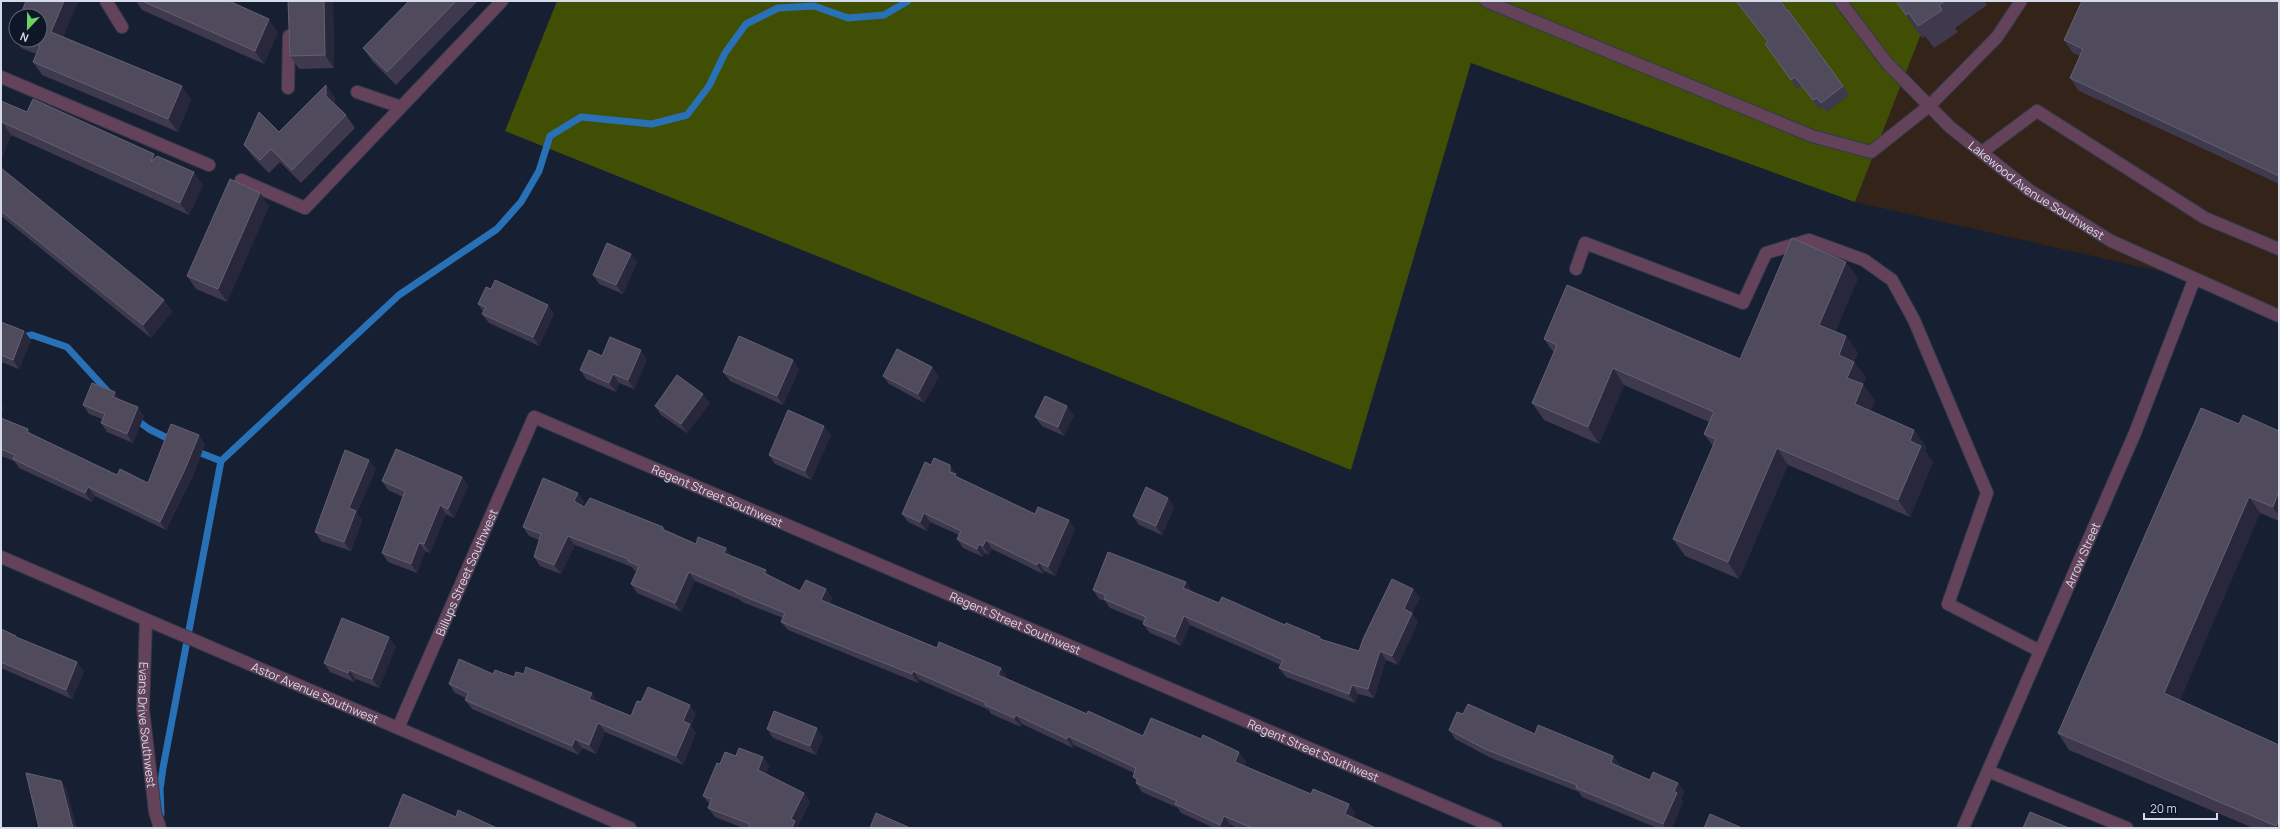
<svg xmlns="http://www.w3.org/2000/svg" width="2280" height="829" font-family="Manrope,sans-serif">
<rect width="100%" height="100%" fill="#171f32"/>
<path fill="#332319" d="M1934 1H2279V317L2190 278 1855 202Z"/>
<path fill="#404f03" d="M557 1H1934L1855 202 1471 63 1351 470 505 131Z"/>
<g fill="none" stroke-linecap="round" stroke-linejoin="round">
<path stroke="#2871b7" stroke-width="7" d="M1 336 15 339 32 335 67 347 111 395
M134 418 149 429 173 441
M193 450 221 461
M161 814 160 789 163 768 221 461 399 295 497 229 521 202 539 171 550 136 581 117 652 124 687 115 709 86 725 53 746 24 778 8 814 6 848 18 884 15 908 1"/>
<defs>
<g id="minor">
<path d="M106 1 122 27"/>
<path d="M1486 1 1812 136 1871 152 1929 106 1946 89 1997 37 2021 1"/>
<path id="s1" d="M1840 1 1887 63 1950 127 2029 190 2111 241 2279 316"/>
<path d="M1 77 209 165"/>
<path d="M288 88 289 36"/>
<path d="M357 92 401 107"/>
<path d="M1982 152 2037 111 2205 218 2279 249"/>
<path d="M241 180 305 208 502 1"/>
<path d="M1576 269 1585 243 1743 303 1766 253 1809 240 1864 260 1892 280 1914 320 1987 493 1948 604 2040 651"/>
<path id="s2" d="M1 557 630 828"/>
<path id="s3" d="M146 620 143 709 155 812 160 828"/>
<path id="s4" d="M398 728 534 417 1496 828"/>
<path d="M1988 771 2127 828"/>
<path id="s5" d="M1963 828 2135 433 2194 280"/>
</g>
</defs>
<use href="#minor" stroke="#32394b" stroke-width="14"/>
<use href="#minor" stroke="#64435a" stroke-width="12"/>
</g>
<path fill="#3e394d" d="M26 1H78L63 37 191 99 178 132 42 75 33 62 36 54 21 48 12 35 16 25V40H40Z
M136 1H229L278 32 264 64 142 10Z
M288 1H333L334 68 299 69 290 56Z
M409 1H478L396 85 372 61 363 48Z
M1736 1 1788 11V10L1849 95 1827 112 1823 107 1819 109 1802 86 1797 89 1765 44 1767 42Z
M1896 1H1984L1987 5 1955 28 1958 32 1934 48 1925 36 1922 38Z
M2279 1V184L2079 91 2070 78 2080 56 2073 53 2064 40Z
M326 85 335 98V105L346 115 355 128 301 183 280 162 269 173 254 158 244 145 279 132Z
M1 101 27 112 156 157 203 185 189 215 11 135 1 160Z
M1 168 164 300 172 312 151 338 1 216Z
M269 206 227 302 196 289 187 276Z
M631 254 637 262 623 294 599 284 593 275Z
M1858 278 1835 332 1846 336 1858 353 1854 362 1866 378 1863 385 1875 401 1870 411 1914 430 1926 447 1925 451 1933 462 1910 517 1788 465 1739 579 1685 556 1673 539 1713 446 1704 434 1709 422 1624 385 1599 444 1544 420 1532 403 1554 353 1544 339 1740 359Z
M491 289 554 314 539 346 489 323 482 314 483 312 478 304Z
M1 323 24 331 31 340 19 369 1 362Z
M602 356 647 359 634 389 619 383 616 392 586 379 580 370Z
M799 369 783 405 730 381 723 372Z
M883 376H939L924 403 889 384Z
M119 399 144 416 133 443 107 432 101 423 102 419 89 414 83 405Z
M710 403 687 433 661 415 655 406Z
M1074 415 1064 436 1042 426 1035 417Z
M1 418 33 435 117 475 148 483 205 444 193 476 166 530 95 496 92 502 19 468 14 461 1 456Z
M2239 424 2279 431V521L2260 513 2180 700 2279 828H2253L2069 750 2058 733Z
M831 435 811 480 775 464 769 455Z
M931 465H950L958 478 1035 514 1075 529 1055 576 1044 571 1043 574 992 549 989 555 985 553 983 557 963 548 957 539 959 535 930 522 927 531 908 522 902 514Z
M376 469 357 513 362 520 351 551 321 541 315 532Z
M462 477 468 486 454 518 446 514 430 553 425 551 417 573 388 562 382 553 403 497 388 490 382 481Z
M578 493 584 502 582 506 584 507 663 527 665 530 696 544 732 557 800 591 826 589 832 598 830 603 937 648 1001 668 1007 677V679L1087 714 1143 736 1246 761 1244 766 1311 794 1349 804 1355 813 1353 818 1376 828H1237L1231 825 1229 828H1214L1181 813 1178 808 1142 792 1136 783 1137 782 1133 777 1134 773 1074 745 1073 748 1022 724 1021 727 991 714 989 710 920 680 918 683 788 630 781 622 783 618 742 602 740 600 695 581 681 612 637 593 631 584 637 571 634 570 632 567 575 545 561 574 540 566 534 557 539 540 529 536 523 527Z
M1168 498 1174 507 1162 535 1139 525 1133 516Z
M1186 582 1192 591V592L1219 603 1285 625 1322 640 1359 651 1413 589 1420 598 1412 613 1418 622 1398 665 1386 660 1374 698 1358 694 1355 703 1286 677 1279 668 1281 665 1190 625 1181 646 1150 633 1143 624 1144 622 1110 608 1105 601 1099 599 1093 590Z
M1 629 18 639 84 671 72 699 1 668Z
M396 646 379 688 356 679 354 682 330 672 324 663Z
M493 674 514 677 598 702 631 716 641 702 696 714 691 726 696 733 683 765 605 732 596 754 582 748 579 755 472 709 465 700 466 698 455 693 449 684Z
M1463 714 1613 756 1620 765 1619 766 1650 780 1678 783 1684 792 1681 799 1683 802 1672 828H1657L1582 797 1579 792 1491 758 1455 739 1449 730Z
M767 729 823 737 816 755 773 738Z
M736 756 763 757 769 766 766 774 804 793 810 802 798 826 800 828H743L715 817 708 808 710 805 703 796Z"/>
<path fill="#28273b" d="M64 1H78L60 45 51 32Z
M324 1H333L334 68 325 55Z
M1781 1H1782L1793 20 1787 11Z
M269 19 278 32 264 64 255 51Z
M326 85 335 98V109L326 96Z
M182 86 191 99 178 132 168 119Z
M2 122 11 135 1 160V126Z
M154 154 163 167 151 162Z
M194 172 203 185 189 215 180 203Z
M260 193 269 206 227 302 218 289Z
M631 254 637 262 623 294 616 285Z
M1846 262 1858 278 1831 342 1819 325Z
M164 300 172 312 151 338 143 325Z
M548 305 554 314 539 346 533 337Z
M24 331 31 340 19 369 13 360Z
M1846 336 1858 353 1854 362 1866 378 1863 385 1875 401 1866 421 1855 404 1839 355Z
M641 350 647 359 634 389 628 380Z
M793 360 799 369 783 405 777 396Z
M932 367 939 376 924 403 918 394Z
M1613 368 1624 385 1599 444 1588 427Z
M613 374 619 383 616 392 609 383Z
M115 392 121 401 113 397Z
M703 394 710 403 687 433 681 424Z
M1 403 4 408 1 415Z
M1067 406 1074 415 1064 436 1058 427Z
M138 407 144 416 133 443 127 434Z
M824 426 831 435 811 480 805 471Z
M28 429 35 438 27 432Z
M1914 430 1926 447 1925 451 1933 462 1910 517 1898 500 1910 441Z
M199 435 205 444 193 476 166 530 160 522Z
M1777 448 1788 465 1739 579 1728 562Z
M369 460 376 469 357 513 362 520 351 551 344 542 349 508Z
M950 465 962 483 950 472Z
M462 477 468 486 454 518 448 509Z
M88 487 95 496 92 502 85 493Z
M2279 491V516L2273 507Z
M578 493 584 502 581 510 574 501Z
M2249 497 2260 513 2176 710 2164 693Z
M1168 498 1174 507 1162 535 1156 526Z
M440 505 446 514 430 553 424 544Z
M924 513 930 522 927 531 920 522Z
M1069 520 1075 529 1055 576 1048 567Z
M568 536 575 545 561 574 554 565Z
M986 540 992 549 989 555 983 546Z
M419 543 425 551 417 573 411 564Z
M979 544 985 553 983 557 977 549Z
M726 548 732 556 724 553Z
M1038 562 1044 571 1043 574 1037 565Z
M766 570 772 579 764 573Z
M689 572 695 581 681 612 675 603Z
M1186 582 1192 591 1190 597 1183 588Z
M826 589 832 598 828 609 821 600Z
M1413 589 1420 598 1412 613 1418 622 1398 665 1392 656 1404 609Z
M1184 616 1190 625 1181 646 1175 637Z
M389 637 396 646 379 688 372 679Z
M1380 651 1386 660 1374 698 1368 689Z
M77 662 84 671 72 699 66 690Z
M1001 668 1007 677 1004 684 998 675Z
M349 670 356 679 354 682 348 673Z
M913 671 920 680 918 683 912 674Z
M1352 685 1358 694 1355 703 1349 694Z
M592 693 598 702 596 708 589 699Z
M690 705 696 714 691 726 696 733 683 765 676 756 683 721Z
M1016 715 1022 724 1021 727 1014 718Z
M598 723 605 732 596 754 589 745Z
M817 728 823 737 816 755 810 746Z
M1068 736 1074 745 1073 748 1067 739Z
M575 739 582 748 579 755 572 746Z
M1239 752 1246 761 1241 771 1235 762Z
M1613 756 1620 765 1617 771 1611 763Z
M763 757 769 766 764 779 758 770Z
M61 781 67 790 77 828H73Z
M1678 783 1684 792 1681 799 1683 802 1672 828H1666L1663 824 1674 791Z
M804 793 810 802 798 826 800 828H792L791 819Z
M1349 804 1355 813 1351 823 1345 814Z
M1224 816 1231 825 1229 828H1223L1220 825Z
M2279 820V828H2277L2276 826Z"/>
<path fill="#4f4b5d" stroke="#646173" d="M26 1H64L51 32 182 86 168 119 33 62 40 46 26 40H40V16H20Z
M142 1H229L269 19 255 51Z
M288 1H324L325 55 290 56Z
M409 1H456L387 72 363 48Z
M1736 1H1781L1787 11 1788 10 1843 86 1821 103 1817 98 1813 100 1795 77 1791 80 1765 44 1768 42Z
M1896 1H1945L1939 5 1942 10 1918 26 1909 13 1906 15Z
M2082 1H2279V176L2070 78 2083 49 2064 40Z
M16 25V36L12 35Z
M326 85V96L346 115 292 170 271 149 260 160 244 145 259 112 279 132Z
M33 99 154 154 151 162 157 156 194 172 180 203 2 122 1 126V101L27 112Z
M1 168 164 300 143 325 1 211Z
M230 179 260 193 218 289 187 276Z
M1792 238 1846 262 1819 325 1846 336 1839 355 1854 362 1847 378 1863 384 1855 404 1914 430 1910 441 1921 446 1898 500 1777 448 1728 562 1673 539 1716 439 1704 434 1714 412 1613 368 1588 427 1532 403 1557 345 1544 339 1567 285 1740 359Z
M607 243 631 254 616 285 593 275Z
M495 280 548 305 533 337 482 314 486 307 478 304 486 287 491 289Z
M1 322 24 331 13 360 1 355Z
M739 336 793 360 777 396 723 372Z
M610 337 641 350 628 380 613 374 609 383 580 370 589 350 602 356Z
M897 349 932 367 918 394 883 376Z
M677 375 703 394 681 424 655 406Z
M92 383 115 392 113 397 138 407 127 434 101 423 105 414 83 405Z
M1045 396 1067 406 1058 427 1035 417Z
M2201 408 2239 424 2243 415 2279 431V491L2273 507 2249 497 2164 693 2279 745V820L2276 826 2058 733Z
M788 410 824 426 805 471 769 455Z
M1 418 28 429 27 432 117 475 120 469 148 483 171 424 199 435 186 467 160 522 88 487 85 493 13 459 15 455 1 449Z
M396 449 462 477 448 509 440 505 424 544 419 543 411 564 382 553 405 491 382 481Z
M345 450 369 460 349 508 356 511 344 542 315 532Z
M934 458 950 465V472L956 474 955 476 1035 514 1038 507 1069 520 1048 567 1038 562 1037 565 986 540 983 546 979 544 977 549 957 539 961 531 924 513 920 522 902 514 925 462 931 465Z
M543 478 578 493 574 501 584 507 590 498 663 527 662 529 696 544 698 537 726 548 724 553 766 570 764 573 800 591 806 580 826 589 821 600 937 648 939 642 1001 668 998 675 1087 714 1088 711 1143 736 1151 718 1201 739 1203 735 1239 752 1235 762 1311 794 1313 789 1349 804 1345 814 1376 828H1252L1224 816 1220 825 1175 804 1177 801 1136 783 1138 779 1133 777 1136 768 1068 736 1067 739 1016 715 1014 718 985 705 986 703 913 671 912 674 781 622 785 613 736 593V592L689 572 675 603 631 584 639 566 628 561V559L568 536 554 565 534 557 541 534 523 527Z
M1146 487 1168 498 1156 526 1133 516Z
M1108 552 1186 582 1183 588 1219 603 1222 597 1285 625 1286 623 1320 637V639L1359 651 1363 639 1392 579 1413 589 1404 609 1412 613 1392 656 1380 651 1368 689 1352 685 1349 694 1279 668 1283 660 1184 616 1175 637 1143 624 1146 617 1104 599 1106 595 1093 590Z
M342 618 389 637 372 679 349 670 348 673 324 663Z
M1 629 16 636V637L77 662 66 690 1 662Z
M459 659 493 674 495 670 514 677 516 672 524 674 526 667 592 693 589 699 631 716 637 701 641 702 648 687 690 705 683 721 690 724 676 756 598 723 589 745 575 739 572 746 465 700 469 693 449 684Z
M1468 704 1535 734 1538 725 1613 756 1611 763 1650 780 1653 772 1678 783 1674 791 1677 793 1663 824 1576 788 1577 785 1485 749 1449 730 1457 712 1463 714Z
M774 711 817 728 810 746 767 729Z
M739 748 763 757 758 770 804 793 791 819 795 821 792 828H748L750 824 708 808 712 799 703 796 717 763 720 764 725 752 736 756Z
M26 773 61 781 73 828H39Z
M403 794 456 817 458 810 497 828H389Z
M2030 812 2069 828H2023Z
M876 813 908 827V828H870Z
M1710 814 1742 828H1704Z"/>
<g text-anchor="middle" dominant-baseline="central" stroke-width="3" stroke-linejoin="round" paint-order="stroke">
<g font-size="12" fill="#d5dbe8" stroke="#0e1628">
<text stroke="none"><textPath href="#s1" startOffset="275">Lakewood Avenue Southwest</textPath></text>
<text stroke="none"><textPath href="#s4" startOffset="539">Regent Street Southwest</textPath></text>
<text stroke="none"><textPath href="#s5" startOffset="298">Arrow Street</textPath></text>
<text stroke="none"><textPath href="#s4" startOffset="170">Billups Street Southwest</textPath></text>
<text stroke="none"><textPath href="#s4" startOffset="863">Regent Street Southwest</textPath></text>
<text stroke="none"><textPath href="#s2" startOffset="342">Astor Avenue Southwest</textPath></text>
<text stroke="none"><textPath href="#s3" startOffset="105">Evans Drive Southwest</textPath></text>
<text stroke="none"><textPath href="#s4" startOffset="1187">Regent Street Southwest</textPath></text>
</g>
</g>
<rect width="2280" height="829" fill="none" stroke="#d5dbe8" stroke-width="4"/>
<g transform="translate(28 28) rotate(202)"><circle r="19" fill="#0e1628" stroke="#5e6575"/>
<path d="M0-3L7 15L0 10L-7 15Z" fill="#6bd363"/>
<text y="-6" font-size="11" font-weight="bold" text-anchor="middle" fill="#d5dbe8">N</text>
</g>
<path d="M2144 813v6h73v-6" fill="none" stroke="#d5dbe8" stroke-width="2"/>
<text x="2150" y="813" font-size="12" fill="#d5dbe8" stroke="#0e1628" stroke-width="3" paint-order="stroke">20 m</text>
</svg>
